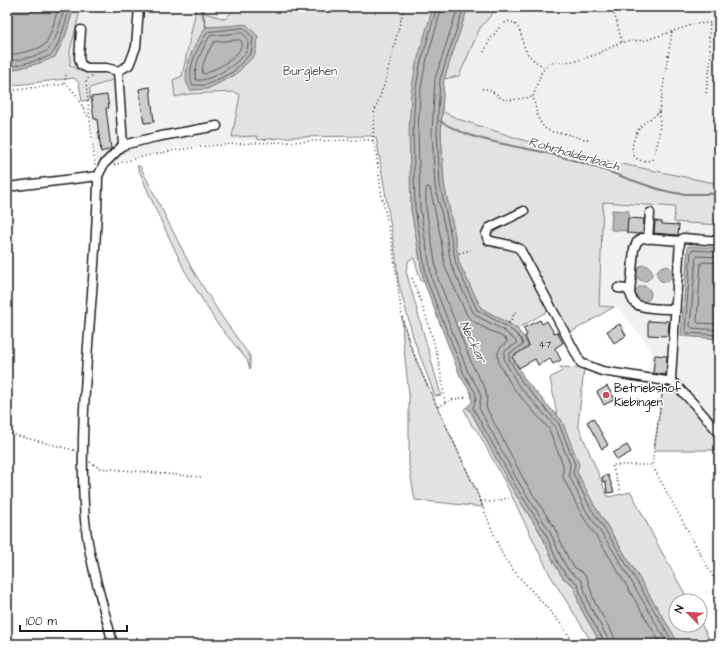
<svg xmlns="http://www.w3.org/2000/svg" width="726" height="651" font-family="'Architects Daughter',sans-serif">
<rect width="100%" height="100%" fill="#fff"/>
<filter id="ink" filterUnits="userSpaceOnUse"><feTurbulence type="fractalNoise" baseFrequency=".025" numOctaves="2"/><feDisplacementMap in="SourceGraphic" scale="8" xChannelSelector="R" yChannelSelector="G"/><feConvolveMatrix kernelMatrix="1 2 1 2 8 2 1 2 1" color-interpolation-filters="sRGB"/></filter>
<g filter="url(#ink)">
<path fill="#f0f0f0" d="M81 7H237L225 19 205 13 188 43 182 76 175 97 189 94 235 92 244 99 253 112 258 140 180 147 127 159 107 166 96 160 89 88 115 79 105 71H80L70 65V51Z
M498 7H530L534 9 536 7H719V184L554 150 457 119 442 111 444 79 459 76 480 28Z
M603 202 676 207 675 222 719 225V425L676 379 649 376 652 350 618 308 599 306Z"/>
<path fill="#e2e2e2" stroke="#7f7f7f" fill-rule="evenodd" d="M74 7H81L70 51V65L80 71H105L114 73 115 79 90 88V100L82 101 79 83 74 78 7 86V71L40 63 65 37Z
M237 7H434L410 158 411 209 424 282 421 281 414 258 409 260 406 271 441 395 435 396 414 340 398 281 396 258 376 137 371 136 292 137 258 140 257 136 232 137 240 95 235 92 189 94 175 97 173 80 182 76 196 9 203 8 205 13 225 19ZM227 26 235 75 207 89 190 90 206 27Z
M468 7H498L480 28 459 76 444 79Z
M442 111 458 119 554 150 719 184V225L674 222 675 207 603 202 599 306 614 307 568 334 553 308 517 329 508 323 481 308 459 263 454 231 444 184 441 133Z
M137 166H140L192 269 222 317 250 356V369L247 360 216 322 185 271 156 210Z
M402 317 409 342 422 374 475 488 483 507 415 500 409 465V395L403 341Z
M560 367 581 368 584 369 578 425 608 497 631 492 659 547 689 601H676V625H700V622L712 644H679L621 548 594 505 577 472 562 421 557 415 550 378 562 371Z
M663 387H673L692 406 719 438V450H654Z
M467 407 471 412 511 487 541 534 555 565 563 578 573 585 581 609 601 644H593L550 575 506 484 478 432 472 426 464 409Z"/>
<path fill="#b8b8b8" stroke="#7a7a7a" d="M7 7H74L65 37 55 57 40 63 7 71Z
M433 7H468L444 79 441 133 444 184 454 231 459 263 481 308 508 323 517 329 524 337 529 347 513 357 525 380 562 421 579 464 577 472 594 505 621 548 679 644H601L581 609 573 585 563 578 555 565 541 534 511 487 471 412 467 407 472 402 471 393 460 376 424 282 411 209 409 132 411 93 416 64Z
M246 24 258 36 255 55 235 75 207 89 190 90C189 86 185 82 186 78 186 59 196 42 206 27L227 26Z
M612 210 629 211 627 231 611 230Z
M688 246 719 248V339L681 336Z
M636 273a8 8 0 1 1 16 0a8 8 0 1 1-16 0Z
M657 274a8 8 0 1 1 16 0a8 8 0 1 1-16 0Z
M635 294a8 8 0 1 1 16 0a8 8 0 1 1-16 0Z"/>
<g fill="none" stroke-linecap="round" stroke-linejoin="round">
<path stroke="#5a5a5a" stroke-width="1" d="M437 7 420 65 415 94 413 132 415 208 427 281 464 374 475 392 476 398 473 408 515 485 545 532 558 563 566 575 577 583 585 608 604 641V644
M442 7 425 66 420 94 418 132 420 208 432 280 468 372 479 390 481 397 479 408 519 483 549 530 563 561 569 571 581 580 590 606 608 639 609 644
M458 7 435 79 432 133 435 186 446 233 451 265 473 312 477 316 503 330 516 341V344L505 351 504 357 505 361 518 385 555 426 570 464 569 475 585 509 614 552 668 644
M464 7 440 79 437 133 440 185 450 232 456 264 477 310 506 326 514 332 521 339 523 345 510 353 509 359 522 382 559 424 575 464 573 473 590 507 618 550 674 644
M244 28 253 38 251 53 233 72 206 85H193C185 70 199 45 208 32Z
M242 33 248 39C248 43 248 49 246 52 238 64 210 82 196 80 192 68 204 46 210 36Z
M240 40 242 42C240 59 218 67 205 74L202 73C202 63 208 51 214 42Z
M7 56C16 53 37 51 44 45 50 40 56 16 58 7
M7 62C16 60 43 56 49 49 58 37 61 20 64 7
M7 67C17 65 45 60 52 54 59 47 67 17 70 7
M719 252 693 250 691 252 685 331 687 333 719 335
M719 257 698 256 696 257 690 326 692 328 719 330
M719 263 703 262 701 263 697 321 698 323 719 324
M615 644 614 636 595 603 587 578 583 573 574 567 568 558 554 527 524 480 486 407 487 397 485 388 474 369 438 279 426 208V189L427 187 430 188 440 234 445 267 467 315C476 327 495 331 507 340V342L501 347 498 352V358L499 364 514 389 549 429 563 465V477L580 512 609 556 661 644"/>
<path stroke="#7a7a7a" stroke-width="2" d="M201 7 206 27
M440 121C473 142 513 145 551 154 565 158 580 162 595 167 620 175 644 186 670 192 686 196 703 193 719 194"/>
</g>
<path fill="#cecece" stroke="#1c1c1c" d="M150 87 154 122 144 123 139 89Z
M107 95 109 108H106L111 149 101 152 97 119H94L91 97Z
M628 218 644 219 643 233 638 234 627 233Z
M655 221 662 222V224L679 225 678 235 654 233Z
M540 320 542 324 547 321 554 333 557 332 563 343 555 348 561 360 553 364 550 359 538 365 535 359 519 368 512 357 529 346 525 336 527 335 523 328Z
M648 321 665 322V321H669L668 336 648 335Z
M620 324 626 336 614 343 607 331Z
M655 355 667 356 666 375 653 373Z
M607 386 615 399 604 405 597 392Z
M593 418 608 445 602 449 587 422Z
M627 445 631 452 617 460 613 453Z
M608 475 614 492 607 493 606 482H603L602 477Z"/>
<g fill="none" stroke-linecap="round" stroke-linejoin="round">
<defs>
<path id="minor" d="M81 30 79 58 81 65 87 68H106L118 71
M123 145 156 137 217 126
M7 187 98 176
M524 211 489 228 486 234 488 240C499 244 510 243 520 249L581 363 602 371 673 382 694 404 719 433
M648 239 650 213
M680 241 683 238 719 241
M618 288 626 289 630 293
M672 382 671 378 680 241 642 238 637 242 634 249 630 293C631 297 632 301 636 304 643 309 666 309 675 309
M113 644C103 604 89 562 85 520 76 406 97 291 98 176L104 164 123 145 118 71 129 65 136 47 139 7"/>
</defs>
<use href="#minor" stroke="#1c1c1c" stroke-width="11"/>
<path stroke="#1c1c1c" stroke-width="1.5" stroke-dasharray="1 3" stroke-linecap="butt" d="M610 7C617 17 618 30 622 42
M484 52 490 40 501 25 510 21C524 28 520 39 526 51 530 59 539 64 546 68
M66 75 65 84C78 92 81 106 89 118
M92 76 87 79 86 82 95 165
M482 89H488L496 94 502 99 510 100 533 97
M7 91 65 84
M706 93 711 58 709 37 710 22
M659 112C661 129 659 144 652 160 625 166 630 139 642 125 646 120 654 118 659 112L672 32
M588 140 562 133 552 132 544 128 538 118 533 97 541 73 549 63 576 61 595 55 622 42 646 40 695 24 719 22
M373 141 374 113 385 82 404 7
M114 165C159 150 206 145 253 143 292 142 331 140 370 140L373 141 376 152 382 197 392 242 402 317 409 342 422 374 475 488 490 525 503 556 514 571 557 619 575 644
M459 253 471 250
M412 278C428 319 441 360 445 404
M509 323 516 311
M663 388 652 465 719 588
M438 407 451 400 466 397
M7 433 77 451
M90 462 99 468 201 477
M620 490 612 465H652
M481 501 492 502 509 498"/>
<use href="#minor" stroke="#fff" stroke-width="8"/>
</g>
</g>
<circle fill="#d1495b" stroke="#fff" stroke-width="1.5" cx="606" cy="395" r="4"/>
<g text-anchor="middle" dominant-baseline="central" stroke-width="3" stroke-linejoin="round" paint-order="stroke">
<g font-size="10" fill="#484848">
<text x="545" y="345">47</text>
</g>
<g font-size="12" fill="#575757" stroke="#fff">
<text x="310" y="71">Burglehen</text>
</g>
<g font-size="12" fill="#1c1c1c" stroke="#fff" text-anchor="start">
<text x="614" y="388">Betriebshof<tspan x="614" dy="14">Kiebingen</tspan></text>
</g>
<g font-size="13" font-style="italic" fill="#5a5a5a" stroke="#fff">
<text transform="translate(574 154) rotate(16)">Rohrhaldenbach</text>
<text transform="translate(473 342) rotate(64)">Neckar</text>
</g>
</g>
<rect width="726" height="651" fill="none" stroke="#fff" stroke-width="24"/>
<rect x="12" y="12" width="702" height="627" fill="none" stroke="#1c1c1c" stroke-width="1.5" filter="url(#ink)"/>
<g transform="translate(688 613) rotate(294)"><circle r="19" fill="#ffffff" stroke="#a4a4a4"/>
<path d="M0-3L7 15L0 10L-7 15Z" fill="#d1495b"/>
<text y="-6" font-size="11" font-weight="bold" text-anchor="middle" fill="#1c1c1c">N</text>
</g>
<path d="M20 625v6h107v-6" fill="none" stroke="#1c1c1c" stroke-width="2"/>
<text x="26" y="625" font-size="12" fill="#1c1c1c" stroke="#ffffff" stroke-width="3" paint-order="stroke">100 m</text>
</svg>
